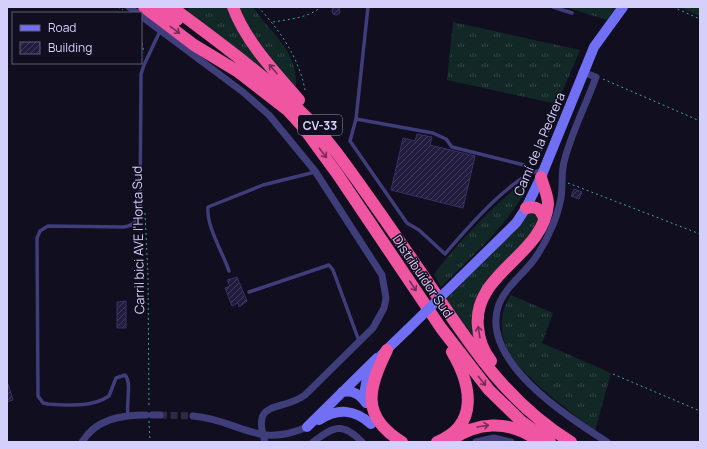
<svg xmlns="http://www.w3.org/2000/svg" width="707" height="449" font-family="Manrope,sans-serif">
<defs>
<pattern id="grass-tufts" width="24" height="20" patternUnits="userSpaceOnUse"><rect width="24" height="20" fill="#122827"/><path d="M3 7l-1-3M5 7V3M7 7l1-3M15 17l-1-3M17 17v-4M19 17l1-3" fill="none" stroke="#344647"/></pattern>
<pattern id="building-hatch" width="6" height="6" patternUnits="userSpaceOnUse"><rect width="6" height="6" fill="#221c3e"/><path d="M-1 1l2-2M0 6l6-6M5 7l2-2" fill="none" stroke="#413c5b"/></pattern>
</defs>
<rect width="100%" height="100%" fill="#110e1f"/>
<path fill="url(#grass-tufts)" d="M188 7H229L252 50 271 79 188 13Z
M237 7H253C271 35 297 48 296 86L275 68 262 50Z
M565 7H616L607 20Z
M679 7H700V16Z
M453 22 580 50 557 104 447 80Z
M520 184 527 188C506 227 472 256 441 287L434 274C460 240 488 212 520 184Z
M530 211 539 218 525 244 485 287 476 344 446 300 509 236Z
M511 295 553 313 542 343 611 373 595 431C572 413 523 377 509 353 499 334 499 312 511 295Z"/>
<path fill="url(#building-hatch)" stroke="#3a3068" d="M332 11a4 4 0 1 1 8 0a4 4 0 1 1-8 0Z
M417 134 432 137 430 145 475 156 463 208 391 190 403 138 415 141Z
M574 189 582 192 579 199 571 196Z
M237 277 247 301 239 307 238 303 232 306 225 288 230 286 227 280Z
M126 301V328H117V302Z
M7 384H8L13 400 7 402Z"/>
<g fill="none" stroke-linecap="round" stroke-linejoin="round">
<path stroke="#2e2b40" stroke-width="7" stroke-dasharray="7 3.5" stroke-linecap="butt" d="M160 415 193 416"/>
<path stroke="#38a79f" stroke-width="1" stroke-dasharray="2 3" stroke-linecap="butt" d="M118 7 123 10
M258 7C280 30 299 58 305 90
M673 7 700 19
M273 22C290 19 308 18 321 7
M141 38 144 53
M603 79 700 121
M536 165 559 104 562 102
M568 183 700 234
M145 213 148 276 149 408
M613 374 700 411
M149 421 150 442
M700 442V441"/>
<path stroke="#3f3d7a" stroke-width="3.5" d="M368 7 356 119 350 141 407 223 419 230 445 254C464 232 514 173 542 170
M553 7 572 13
M356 119 433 133 446 139 452 147 524 165
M229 271C223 253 206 226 208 207L263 185 315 172
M249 292 329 265 333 270 359 341
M128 415C126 403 132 382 125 375L116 378 109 396C91 408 68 405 48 404L43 403 38 396 37 238 40 231 48 226 123 227C132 226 139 222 140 212L141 74 144 65 160 31"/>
<path stroke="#3f3d7a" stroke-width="7" d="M129 7 137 13
M141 16 243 92 269 115 315 171 382 275 386 298 384 308 373 328 305 395C280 413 251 398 265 442
M582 72 596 77C586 105 571 133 564 162 561 173 563 186 561 198 559 208 556 218 552 227 547 239 541 250 533 261 522 275 506 287 499 304 478 360 568 417 607 442
M152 415H160
M193 416C240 420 257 449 307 427
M82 442C96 419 121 415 146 415
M313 442C334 426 343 422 362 442
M476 442 494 438 511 442"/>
<path stroke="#716ff3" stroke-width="10" d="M460 278 516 223 526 208 541 177 594 47 623 7
M342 392C353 390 360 394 366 403
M364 400C365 363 383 354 407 330
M319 420C338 408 354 409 371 424
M307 427 377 358"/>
<path stroke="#f055a2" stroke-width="12" d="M144 7 194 45 237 71 286 109
M160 7 177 20
M172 7C231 52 292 93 337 153 369 196 399 240 429 284 470 345 507 403 571 442
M233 7C246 42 274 71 299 100
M280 102 303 127 338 175 441 328 489 390 522 422 550 442
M526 208C536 206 540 208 544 218
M387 350C368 388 360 416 402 442
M491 361C483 351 479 340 478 327 472 273 544 256 548 204 548 195 543 186 541 177
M451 440C477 422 507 420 534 438
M437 442C480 425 471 384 452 352"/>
<path stroke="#716ff3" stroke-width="10" d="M407 330 460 278"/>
</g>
<defs><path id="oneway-shaft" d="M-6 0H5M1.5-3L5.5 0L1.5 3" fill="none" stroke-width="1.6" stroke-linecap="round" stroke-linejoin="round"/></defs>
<g stroke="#752e5a">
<use href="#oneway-shaft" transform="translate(175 30) rotate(37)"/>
<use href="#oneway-shaft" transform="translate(273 69) rotate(-131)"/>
<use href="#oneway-shaft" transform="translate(323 153) rotate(53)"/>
<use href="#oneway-shaft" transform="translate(413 286) rotate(57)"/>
<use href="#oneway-shaft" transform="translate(479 332) rotate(-99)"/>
<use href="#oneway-shaft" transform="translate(482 381) rotate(52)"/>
<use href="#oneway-shaft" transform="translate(483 426) rotate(-9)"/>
</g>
<g text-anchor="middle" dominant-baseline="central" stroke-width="3" stroke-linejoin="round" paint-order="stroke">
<rect fill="#110e1f" stroke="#9a96b9" stroke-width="1" x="298" y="115" width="44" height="20" rx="3"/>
<g font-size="12" font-weight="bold" fill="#d4d0fb">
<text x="320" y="125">CV-33</text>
</g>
<g font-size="13" fill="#d4d0fb" stroke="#110e1f">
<text transform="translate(539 144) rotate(-67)">Camí de la Pedrera</text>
<text transform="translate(138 240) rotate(-91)">Carril bici AVE l'Horta Sud</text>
<text transform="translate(423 276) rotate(56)">Distribuïdor Sud</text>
</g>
</g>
<rect width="707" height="449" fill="none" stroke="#d4d0fb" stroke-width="16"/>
<rect x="12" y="12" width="130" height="52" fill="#110e1f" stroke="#5f5c77"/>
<rect x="20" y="25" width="20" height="6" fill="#716ff3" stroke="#5f5c77"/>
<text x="48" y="32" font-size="12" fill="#d4d0fb">Road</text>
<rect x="20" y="42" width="20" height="12" fill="url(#building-hatch)" stroke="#5f5c77"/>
<text x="48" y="52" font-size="12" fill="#d4d0fb">Building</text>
</svg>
